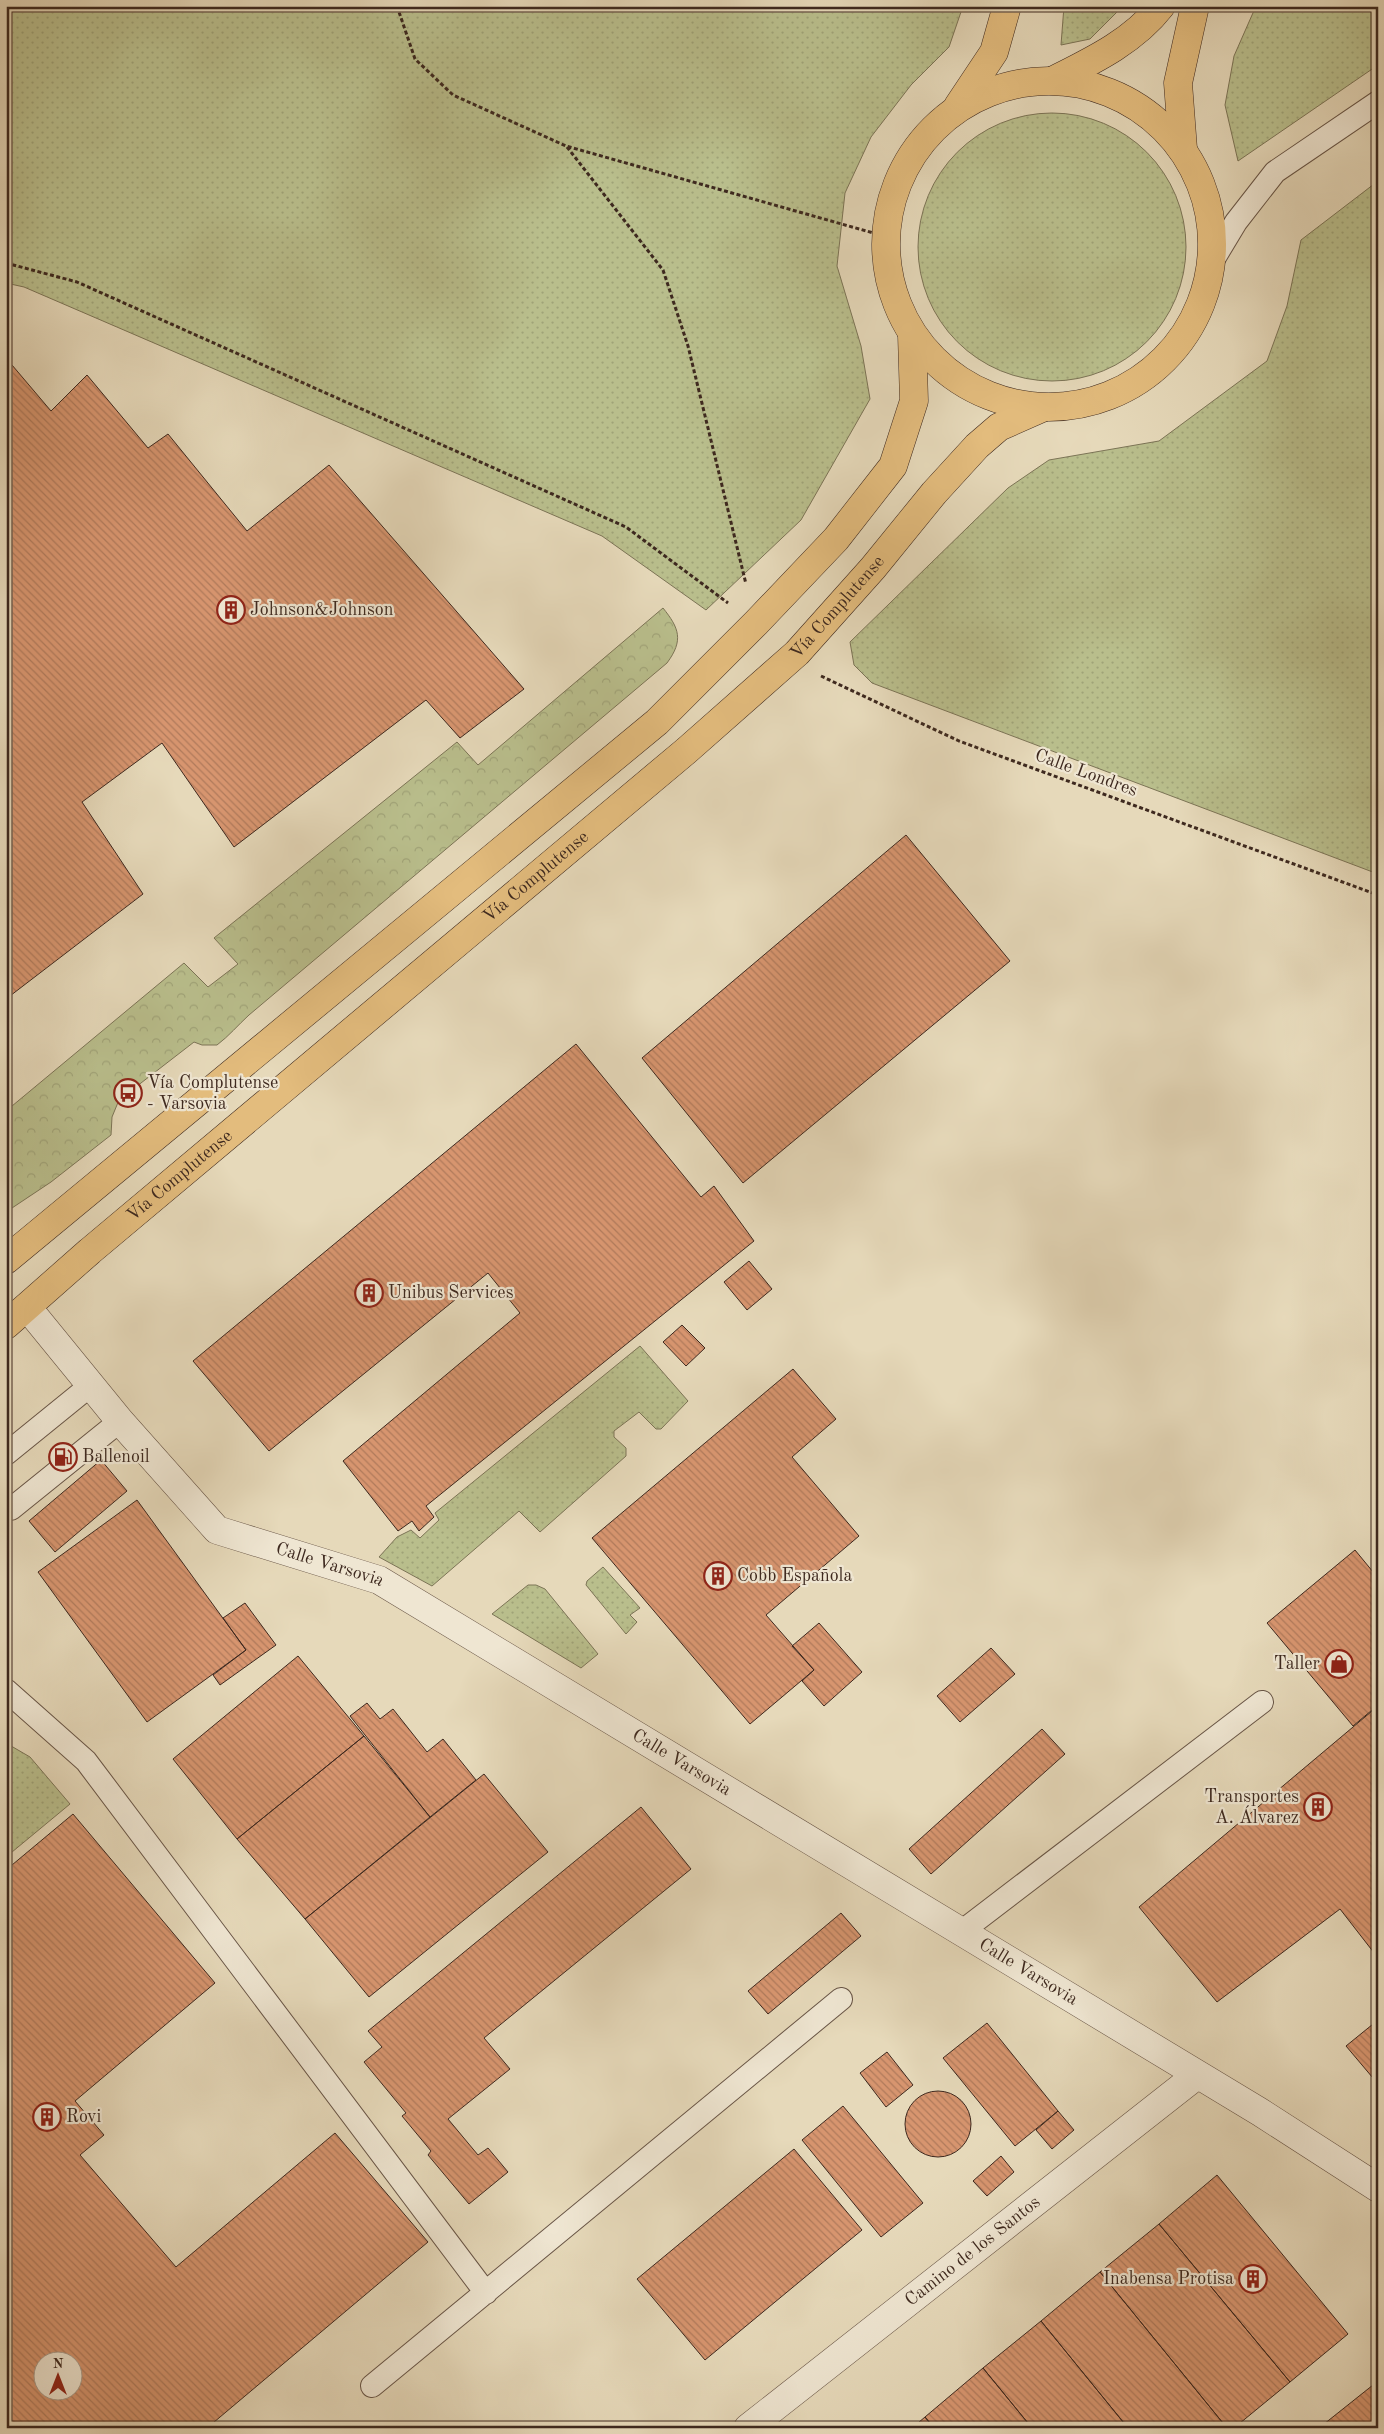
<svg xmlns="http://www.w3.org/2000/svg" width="1384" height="2434" font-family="'Old Standard TT',serif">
<defs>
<pattern id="grass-dots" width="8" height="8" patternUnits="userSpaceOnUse" patternTransform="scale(1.25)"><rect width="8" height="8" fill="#b9be8c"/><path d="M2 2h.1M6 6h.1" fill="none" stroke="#a0a378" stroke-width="1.8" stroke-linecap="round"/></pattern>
<pattern id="forest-crowns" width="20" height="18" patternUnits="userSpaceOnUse" patternTransform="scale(1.25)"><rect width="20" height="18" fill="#b9be8c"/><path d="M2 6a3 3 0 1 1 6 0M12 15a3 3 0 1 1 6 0" fill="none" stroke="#a0a378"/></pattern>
<pattern id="building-back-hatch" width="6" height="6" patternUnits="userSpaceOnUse" patternTransform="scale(1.25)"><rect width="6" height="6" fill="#d7956f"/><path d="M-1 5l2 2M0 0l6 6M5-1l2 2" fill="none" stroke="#b07a5b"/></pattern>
</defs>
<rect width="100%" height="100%" fill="#e6d9ba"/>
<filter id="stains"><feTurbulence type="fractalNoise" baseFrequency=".004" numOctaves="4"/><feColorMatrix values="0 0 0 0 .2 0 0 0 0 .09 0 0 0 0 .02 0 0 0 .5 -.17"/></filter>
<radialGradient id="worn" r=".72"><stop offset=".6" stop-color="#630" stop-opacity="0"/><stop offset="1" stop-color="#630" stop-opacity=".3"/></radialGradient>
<path fill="url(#grass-dots)" stroke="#7c7456" d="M6 6H963L949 47 911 85 871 137 845 193 837 266 861 346 870 399 801 520 706 610 602 536 24 287 6 283Z
M1064 6H1123L1090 39 1061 45Z
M1256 6H1378V65L1238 161 1225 105 1234 56Z
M918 247a134 134 0 1 1 268 0a134 134 0 1 1-268 0Z
M1378 181V874L872 683 854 665 850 642 1008 488 1049 460 1159 441 1267 361 1287 306 1301 240Z
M640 1346 688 1401 661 1429H656L639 1412 614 1431V1437L626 1448V1456L540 1532 519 1511 432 1586 379 1557 397 1537 411 1530 420 1538 439 1520 435 1513Z
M603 1567 640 1608 630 1615 637 1622 626 1634 586 1585 587 1581Z
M528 1585H536L545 1589 598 1654 581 1668 492 1614Z
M6 1743 30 1757 70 1804 6 1857Z"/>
<path fill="url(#forest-crowns)" stroke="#7c7456" d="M663 608C679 628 684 640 667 663L249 1015C238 1025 229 1036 217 1045H202L194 1042 119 1100 112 1117 111 1135 51 1182 6 1212V1111L184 963 208 987 238 964 214 938 457 742 478 765Z"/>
<path fill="url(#building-back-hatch)" stroke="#3e291f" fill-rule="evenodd" d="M12 365 51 411 87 375 148 448 168 434 247 531 329 465 524 689 460 738 426 700 234 847 162 743 82 802 143 894 6 999V370Z
M906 835 1010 961 743 1183 642 1058Z
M576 1044 701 1197 714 1186 754 1241 426 1506 434 1517 419 1531 412 1521 398 1531 343 1461 520 1313 488 1273 269 1451 193 1361Z
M749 1261 772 1289 747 1310 724 1282Z
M682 1325 705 1348 686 1366 663 1342Z
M793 1369 836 1419 792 1457 859 1536 766 1615 814 1670 750 1724 592 1538Z
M101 1460 127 1491 55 1552 29 1521Z
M137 1500 246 1650 147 1722 38 1572Z
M1355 1550 1378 1578V1705L1353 1726 1267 1623Z
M245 1603 276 1645 220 1685 213 1675 246 1650 223 1618Z
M819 1623 862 1672 824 1706 802 1681 814 1670 792 1646Z
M991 1648 1015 1674 960 1722 937 1696Z
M298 1656 364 1736 237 1839 173 1759Z
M367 1703 380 1719 393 1709 427 1752 443 1739 476 1780 430 1817 350 1716Z
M1378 1706V1958L1340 1909 1217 2002 1139 1907Z
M1042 1729 1065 1754 931 1874 909 1849Z
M364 1736 430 1817 305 1919 237 1839Z
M484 1774 548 1852 369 1997 305 1919Z
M641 1807 691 1869 484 2038 510 2069 448 2119 478 2155 488 2148 508 2172 469 2204 428 2155 431 2151 402 2116 406 2113 364 2062 382 2047 368 2031Z
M73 1814 215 1983 75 2101 104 2135 80 2155 176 2267 335 2133 428 2242 207 2428H6V1870ZM42 2362H72V2392H42Z
M841 1913 861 1936 768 2014 748 1991Z
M1378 2020V2084L1346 2046Z
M987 2023 1058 2111 1015 2146 943 2058Z
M887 2052 913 2085 886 2107 860 2073Z
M905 2124a33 33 0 1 1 66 0a33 33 0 1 1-66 0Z
M843 2106 923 2203 881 2237 802 2140Z
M1058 2111 1074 2130 1052 2149 1036 2130Z
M794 2149 862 2230 705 2360 637 2279Z
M1001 2156 1014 2172 987 2196 973 2181Z
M1217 2175 1348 2334 1290 2382 1159 2224Z
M1159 2224 1290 2382 1234 2428H1227L1100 2272Z
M1100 2272 1227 2428H1128L1041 2321Z
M1041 2321 1128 2428H1032L983 2368Z
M983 2368 1032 2428H934L925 2417Z
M1378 2381V2428H1319Z
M925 2417 934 2428H912Z"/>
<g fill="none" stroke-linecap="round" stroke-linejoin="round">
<defs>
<path id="service" d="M1212 262 1236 222 1275 172 1378 102
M6 1454 91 1385
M6 1503 11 1509 120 1421
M6 1690 86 1761 486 2293
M961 1932 1262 1702
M372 2386 841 1999"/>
<g id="minor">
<path id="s1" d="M27 1307 120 1421 217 1530 379 1580 1260 2112 1378 2188"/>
<path id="s2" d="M748 2428 1197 2075"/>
</g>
<g id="primary">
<path d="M1054 80C1092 61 1134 41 1161 6"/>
<circle cx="1049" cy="244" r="163"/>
<path d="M1183 149 1178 83 1195 6"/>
<path d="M6 1260 657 722 756 623 836 539 893 466 914 401 912 335"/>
<path id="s3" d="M6 1325 90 1251 686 751 797 653 873 568 934 493 977 446 999 427 1042 408"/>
</g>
<path id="trunk" d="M958 106 994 52 1007 6"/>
</defs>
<use href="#service" stroke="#685546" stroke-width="24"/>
<use href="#minor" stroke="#685546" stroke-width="29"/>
<use href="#primary" stroke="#3e291f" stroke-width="29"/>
<use href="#trunk" stroke="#3e291f" stroke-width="29"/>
<path stroke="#3e291f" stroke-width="3" stroke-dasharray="4 2.5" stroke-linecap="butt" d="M397 6 415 59 453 95 566 146 884 236
M567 147 663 270 688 346 746 584
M6 263 77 282 626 527 728 603
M821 676 959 741 1378 895"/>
<use href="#service" stroke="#efe6d2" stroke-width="22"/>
<use href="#minor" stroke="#efe6d2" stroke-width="28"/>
<use href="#primary" stroke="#e3bc7d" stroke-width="28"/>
<use href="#trunk" stroke="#e3bc7d" stroke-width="28"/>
</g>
<defs>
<symbol id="building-ring" viewBox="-11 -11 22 22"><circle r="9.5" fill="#efe6d2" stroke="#8f2418" stroke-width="1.5"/><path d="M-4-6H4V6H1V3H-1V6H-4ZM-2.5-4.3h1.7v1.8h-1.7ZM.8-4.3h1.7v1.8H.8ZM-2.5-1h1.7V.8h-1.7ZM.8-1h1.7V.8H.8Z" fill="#8f2418"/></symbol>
<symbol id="bus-ring" viewBox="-11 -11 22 22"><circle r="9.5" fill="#efe6d2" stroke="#8f2418" stroke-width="1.5"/><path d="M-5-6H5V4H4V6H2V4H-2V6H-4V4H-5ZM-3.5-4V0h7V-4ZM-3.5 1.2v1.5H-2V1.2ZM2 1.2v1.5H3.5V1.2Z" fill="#8f2418"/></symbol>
<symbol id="fuel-ring" viewBox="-11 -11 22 22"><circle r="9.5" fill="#efe6d2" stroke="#8f2418" stroke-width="1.5"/><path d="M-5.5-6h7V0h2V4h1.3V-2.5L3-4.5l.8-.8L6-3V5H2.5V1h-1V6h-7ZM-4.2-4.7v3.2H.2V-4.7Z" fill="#8f2418"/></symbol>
<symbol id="shop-ring" viewBox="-11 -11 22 22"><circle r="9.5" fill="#efe6d2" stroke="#8f2418" stroke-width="1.5"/><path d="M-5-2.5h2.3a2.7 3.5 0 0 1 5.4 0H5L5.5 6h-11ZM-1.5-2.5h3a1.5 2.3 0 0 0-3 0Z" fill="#8f2418"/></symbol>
</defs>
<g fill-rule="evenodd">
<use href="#building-ring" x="215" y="594" width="32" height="32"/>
<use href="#bus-ring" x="112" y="1077" width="32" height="32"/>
<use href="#building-ring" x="353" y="1277" width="32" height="32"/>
<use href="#fuel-ring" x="47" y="1441" width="32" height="32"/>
<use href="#building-ring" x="702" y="1560" width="32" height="32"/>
<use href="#shop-ring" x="1323" y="1648" width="32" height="32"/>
<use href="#building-ring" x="1302" y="1791" width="32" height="32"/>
<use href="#building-ring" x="31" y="2101" width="32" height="32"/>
<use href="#building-ring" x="1237" y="2263" width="32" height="32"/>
</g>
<g text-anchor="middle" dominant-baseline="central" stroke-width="4.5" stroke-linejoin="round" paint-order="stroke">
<g font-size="18" fill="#3e291f" stroke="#efe6d2">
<text stroke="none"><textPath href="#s3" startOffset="1099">Vía Complutense</textPath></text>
<text transform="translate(1086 773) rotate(20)">Calle Londres</text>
<text stroke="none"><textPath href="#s3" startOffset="694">Vía Complutense</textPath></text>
<text stroke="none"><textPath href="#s3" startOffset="229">Vía Complutense</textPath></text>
<text stroke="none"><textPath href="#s1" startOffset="411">Calle Varsovia</textPath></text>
<text stroke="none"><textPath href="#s1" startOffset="816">Calle Varsovia</textPath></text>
<text stroke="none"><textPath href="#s1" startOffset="1221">Calle Varsovia</textPath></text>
<text stroke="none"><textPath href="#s2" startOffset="286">Camino de los Santos</textPath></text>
</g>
<g font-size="18" fill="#3e291f" stroke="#efe6d2" text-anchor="start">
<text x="250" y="610">Johnson&amp;Johnson</text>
<text x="147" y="1083">Vía Complutense<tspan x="147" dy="21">- Varsovia</tspan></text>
<text x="388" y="1293">Unibus Services</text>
<text x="82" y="1457">Ballenoil</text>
<text x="737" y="1576">Cobb Española</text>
<text x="1320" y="1664" text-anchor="end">Taller</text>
<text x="1299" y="1797" text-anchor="end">Transportes<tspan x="1299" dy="21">A. Álvarez</tspan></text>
<text x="66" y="2117">Rovi</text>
<text x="1234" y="2279" text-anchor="end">Inabensa Protisa</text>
</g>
</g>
<rect width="1384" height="2434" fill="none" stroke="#e6d9ba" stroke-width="25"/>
<rect x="8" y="8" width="1369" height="2419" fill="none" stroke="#3e291f" stroke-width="2.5"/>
<rect x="12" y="12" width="1359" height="2409" fill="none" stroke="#3e291f"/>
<g transform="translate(58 2376)"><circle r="24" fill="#efe6d2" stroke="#a89a8a"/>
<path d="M0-4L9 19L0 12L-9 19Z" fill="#8f2418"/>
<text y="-8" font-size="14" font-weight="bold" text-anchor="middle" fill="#3e291f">N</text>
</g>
<rect width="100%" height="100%" filter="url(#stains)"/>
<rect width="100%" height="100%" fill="url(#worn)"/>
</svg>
